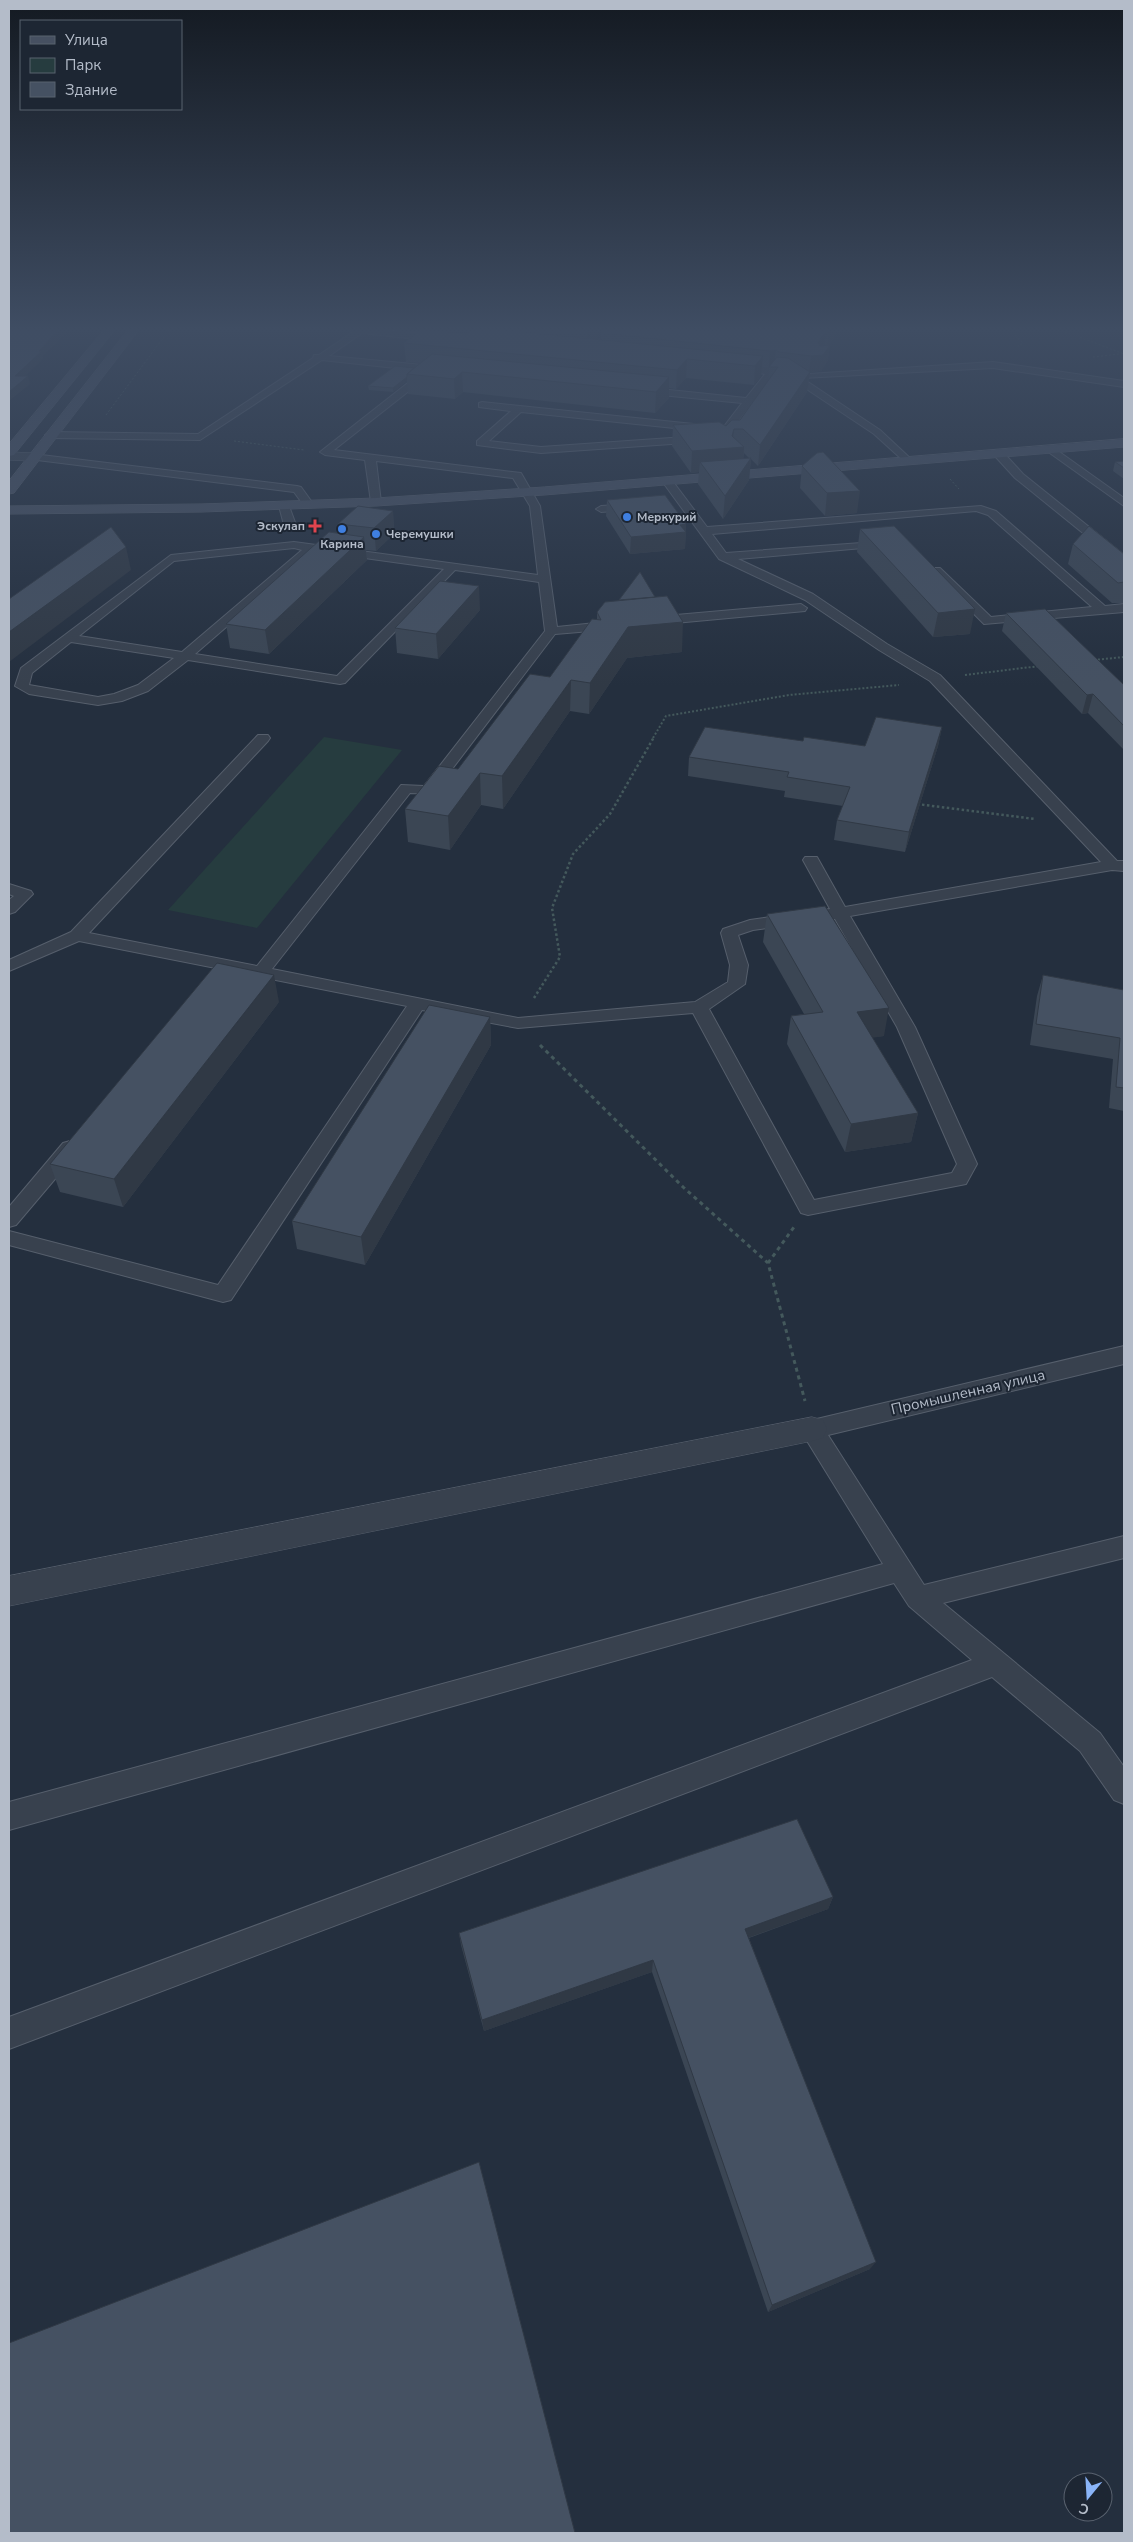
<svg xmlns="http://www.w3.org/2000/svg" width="1133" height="2542" font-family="'Nunito Sans',sans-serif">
<rect width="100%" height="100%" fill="#242f3e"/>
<path fill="#263c3f" d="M324 737 402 750 257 928 168 910Z"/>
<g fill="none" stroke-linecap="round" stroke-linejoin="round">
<defs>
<path id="lane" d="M351 330H384L443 336 447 339 443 342 362 333 329 356 444 367 448 370 444 373 433 372 334 450 521 473 540 506 557 627 615 621 621 625 615 629 555 634 433 794 410 793 272 969 518 1018 695 1002 728 982 730 965 721 933 723 929 750 920 830 909 803 860 805 857H817L845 907 1101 862 930 681 879 650 805 600 719 559 662 481 663 479H671L707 527 981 506 996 511 1105 606 1124 604V612L984 624 932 572V568H940L991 617 1092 607 988 515 976 511 712 534 726 553 889 541V545L885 546 738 559 813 594 887 644 940 675 1117 861H1124V871L1112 870 850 916 915 1027 977 1164 966 1184 808 1215 801 1213 693 1013 518 1028 422 1010 231 1300 223 1302 9 1245V1231L218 1285 407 1006 79 941 9 971V960L71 932 258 735H268L270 738 268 741 89 933 257 966 401 785 424 786 545 631 539 582 455 570 345 683 340 684 188 660 148 691 122 701 98 705 29 694 15 686 21 668 171 555 294 542 538 575 530 506 513 478 376 461 381 502 376 505 371 502 365 460 325 455 320 452 423 371 322 360 200 440 50 438 45 435 50 432 198 434 313 358 314 355H319L353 332ZM294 548 302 550 182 652 79 636 174 561ZM314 551 444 569 337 676 195 654ZM71 642 174 658 138 685 114 694 98 697 29 685 32 673ZM835 919 897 1027 957 1164 952 1173 814 1200 709 1009 745 984 748 965 738 935 753 930Z
M993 362 1124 381V387L993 368 802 378 880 430 911 459V463L907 464 874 434 787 376 774 375 725 438 728 442 723 445 715 438 742 403 641 393 636 390 641 387 746 398 765 374 731 369V365L734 364 773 367 809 374Z
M482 402 703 425 708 428 703 431 521 412 489 441 541 447 700 436 705 439 700 442 541 453 477 445V441L511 411 479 407V403Z
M1051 446 1124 498V506L1047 451 1046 449Z
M994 451H1002L1023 474 1124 555V564L1120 563 1015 478 994 455Z
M33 454 297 486 301 487 314 505 313 507H305L294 492 29 459V455Z
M284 503 289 506 296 525 294 527H286L284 525 279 506Z
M635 504 640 507 639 509 601 512 596 509 601 506Z
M801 604 807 608 805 611 653 625 647 621 653 617Z
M9 884 31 891 33 894 15 912 9 914V900L14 896 9 894Z
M70 1141 77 1143 80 1148 77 1153 16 1225 9 1227V1207L63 1143Z
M1124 1346V1364L828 1435 924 1585 1124 1536V1558L943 1603 1100 1733 1124 1767V1804L1114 1800 1080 1751 992 1677 9 2049V2017L972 1660 909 1606 894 1583 9 1830V1802L883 1564 804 1436 800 1429 804 1422Z"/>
<path id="street" d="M9 452 33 453 40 457 33 461 9 460Z
M812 1417 823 1420 827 1429 823 1438 812 1441 9 1606V1576Z"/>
<path id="secondary" d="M104 330H115L14 455 9 456V444Z
M128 330H139L14 493 9 494V481Z
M1124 439V447L544 495 376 506 201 512 9 514V506L201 504 376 498 544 487Z"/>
</defs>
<use href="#lane" stroke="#565f6c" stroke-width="2"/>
<use href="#street" stroke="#565f6c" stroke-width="1"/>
<use href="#secondary" stroke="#565f6c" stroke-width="1"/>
<path stroke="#44595c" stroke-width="1" stroke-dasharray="2 2" stroke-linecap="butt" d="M1009 330 1023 343 1018 346
M1049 330 1069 333 1124 354
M1093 357 1120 354
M106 415 169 330
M234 441 304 450
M950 479 959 489"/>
<path stroke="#44595c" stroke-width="2" stroke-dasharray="2 2" stroke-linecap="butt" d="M1094 660 1124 657
M965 675 1040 666
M653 738 666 716 789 695 899 685"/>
<path stroke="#44595c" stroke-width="2.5" stroke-dasharray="2.5 2.5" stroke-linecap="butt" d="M917 804 1035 819
M534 998 560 957 552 908 573 854 610 814 654 737"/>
<path stroke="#44595c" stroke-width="3" stroke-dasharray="4 4" stroke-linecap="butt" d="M540 1045 683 1187 768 1263 805 1401
M768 1263 794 1227"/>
<use href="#lane" fill="#38414e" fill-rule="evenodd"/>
<use href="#street" fill="#38414e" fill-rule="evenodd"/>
<use href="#secondary" fill="#465061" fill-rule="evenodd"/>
</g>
<path fill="#3b4654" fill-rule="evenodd" d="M471 330H597V337L594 340H601V333L839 330 829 345 828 360 821 371 810 372 807 392 758 466 751 459 749 480 723 519 698 484 699 472 691 473 672 446 673 425 726 426 740 420 768 381 769 367 762 366 761 376 754 385 686 378 676 389 669 388V398L655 413 463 392 455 399 408 394 407 381 393 392 369 390 368 386 414 368 421 363 406 362 404 343 466 334ZM744 453 749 458 743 459Z
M1124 461V479L1113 471 1115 462Z
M802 466 857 513 825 516 800 488Z
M607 500 686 524 685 549 630 554 606 516Z
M393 511 394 534 376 551 366 550 367 560 269 654 230 648 226 624 340 534 338 524Z
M860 529 970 634 933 637 857 552Z
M1073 544 1124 554V603H1112L1068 564Z
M480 610 438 659 397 653 395 628Z
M597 612 682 652 627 658 589 714 570 711 503 809 481 805 450 850 408 842 405 809 458 769 550 677 597 620Z
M1006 613 1124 685V750L1088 713 1082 714 1002 631Z
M942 727 938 746 905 852 834 840 837 820 843 806 784 797 785 791 688 776 689 757 803 741 865 746Z
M767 914 884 1036 872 1037 918 1113 911 1142 845 1152 787 1044 791 1016 804 1014 763 942Z
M1043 975 1124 990V1111L1109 1108 1113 1059 1030 1045 1037 996Z
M279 1002 123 1207 60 1192 50 1164Z
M490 1017 491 1045 365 1265 297 1249 292 1221Z
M1124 1174V1188L1123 1187Z
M833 1897 828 1909 749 1938 870 2269 768 2312 652 1972 484 2031 461 1945 459 1933Z"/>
<path fill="#303945" d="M59 330H69L43 356V359L17 384 15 376 39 351Z
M587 330H597V337L587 347Z
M830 330H839L827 348 829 332Z
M826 332 825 348 830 345 828 360 821 371 810 372 807 392 758 466 760 445 809 372 811 356 818 342Z
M776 350 774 366 769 367 770 351Z
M763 356 761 376 754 385 755 366Z
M687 359 686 378 676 389 677 370Z
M462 372 463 392 455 399 454 379Z
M28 376 30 384 9 401V392Z
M407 377V381L393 392V388Z
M669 377V398L655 413 656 392Z
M734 429 732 448 744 447 743 469 700 462 699 472 691 473 692 451 732 436Z
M751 458 749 480 723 519 725 496Z
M860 491 857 513 825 516 827 493Z
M393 511 394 534 376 551 374 528Z
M686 524 685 549 630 554 631 537 680 525Z
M364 537 367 560 269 654 265 630Z
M126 547 131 570 9 662V632Z
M479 586 480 610 438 659 436 634Z
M975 609 970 634 933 637 938 613Z
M683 622 682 652 627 658 589 714 590 683 628 627Z
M571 680 570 711 503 809 502 776Z
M1093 694 1088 713 1082 714 1087 695Z
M942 727 938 746 905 852 909 832Z
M480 773 481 805 450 850 448 816Z
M274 975 279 1002 123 1207 114 1179Z
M889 1008 884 1036 852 1041 857 1012Z
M490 1017 491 1045 365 1265 361 1237Z
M918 1113 911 1142 845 1152 851 1124Z
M833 1897 828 1909 742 1940 745 1929Z
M653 1960 652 1972 484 2031 482 2020Z
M876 2262 870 2269 768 2312 772 2305Z"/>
<path fill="#455162" stroke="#303945" d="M9 330H59L39 351H42L15 376H28L9 392Z
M421 330H429L466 334 471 330H502L763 356 755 366 687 359 677 370 404 343Z
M603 330H696L716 332 718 330H830L829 332H826L818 342 820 346 830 345 823 355 811 356 779 352 776 350 770 351 601 333Z
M432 354 669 377 656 392 462 372 454 379 407 374Z
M777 357 788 358 810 372 760 445 743 429H734L732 436 744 447 692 451 673 425 719 422 726 426 732 420H740L778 367H769Z
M395 366 414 368 407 374V377L393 388 368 386Z
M823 452 860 491 827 493 802 466 817 453Z
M751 458 725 496 700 462Z
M1124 461V468L1115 462Z
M665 495 686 524 680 525 686 532 631 537 607 500Z
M358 506 393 511 374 528 338 524Z
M894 526 975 609 938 613 860 529Z
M1089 526 1124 554V582L1118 583 1073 544Z
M111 527 126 547 9 632V599Z
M329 532 364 537 265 630 226 624Z
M640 572 655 597 619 600Z
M440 581 479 586 436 634 395 628Z
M667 596 683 622 628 627 590 683 571 680 502 776 480 773 448 816 405 809 439 766 458 769 530 674 550 677 592 619 601 620 597 612 605 602Z
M1045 609 1124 685V726L1093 694 1087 695 1006 613Z
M876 717 942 727 909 832 837 820 850 787 787 777 789 772 689 757 705 727 803 741 804 737 865 746Z
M825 906 889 1008 857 1012 918 1113 851 1124 791 1016 823 1012 767 914Z
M217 963 274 975 114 1179 50 1164Z
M1043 975 1124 990V1088L1116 1087 1120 1038 1036 1024Z
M429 1005 490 1017 361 1237 292 1221Z
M797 1819 833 1897 745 1929 876 2262 772 2305 653 1960 482 2020 459 1933Z
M479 2162 575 2533H9V2343Z"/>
<linearGradient id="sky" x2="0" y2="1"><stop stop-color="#141a22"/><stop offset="0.48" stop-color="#3f4d63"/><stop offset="1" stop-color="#3f4d63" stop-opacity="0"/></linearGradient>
<rect width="1133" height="686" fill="url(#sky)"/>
<g fill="#3f7fe0" stroke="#1d2633" stroke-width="2">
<circle cx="627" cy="517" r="5"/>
<circle cx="342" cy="529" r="5"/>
<circle cx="376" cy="534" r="5"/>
</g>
<path fill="#e0444e" stroke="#1d2633" stroke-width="2" d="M312.5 518.5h5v5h5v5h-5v5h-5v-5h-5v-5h5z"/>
<g text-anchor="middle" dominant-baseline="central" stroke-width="4" stroke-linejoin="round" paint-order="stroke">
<g font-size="12" font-weight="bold" fill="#b4bcc9" stroke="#1d2633" text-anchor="start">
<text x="637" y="517">Меркурий</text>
<text x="305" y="526" text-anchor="end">Эскулап</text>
<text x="386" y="534">Черемушки</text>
<text x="342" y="544" text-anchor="middle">Карина</text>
</g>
<g font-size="15" fill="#b4bcc9" stroke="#1d2633">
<text transform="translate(968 1392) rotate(-13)">Промышленная улица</text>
</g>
</g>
<rect width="1133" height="2542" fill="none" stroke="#b4bcc9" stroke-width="20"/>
<rect x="20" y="20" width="162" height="90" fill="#1d2633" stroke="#59626f"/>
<rect x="30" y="36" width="25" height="8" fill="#465061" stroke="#59626f"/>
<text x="65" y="45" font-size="15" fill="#b4bcc9">Улица</text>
<rect x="30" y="58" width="25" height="15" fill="#263c3f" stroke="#59626f"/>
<text x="65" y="70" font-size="15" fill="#b4bcc9">Парк</text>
<rect x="30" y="82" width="25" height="15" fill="#455162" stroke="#59626f"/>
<text x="65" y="95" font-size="15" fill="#b4bcc9">Здание</text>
<g transform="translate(1088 2497) rotate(198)"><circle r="24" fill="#1d2633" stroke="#59626f"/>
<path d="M0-4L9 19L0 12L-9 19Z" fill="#8ab4f8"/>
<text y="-8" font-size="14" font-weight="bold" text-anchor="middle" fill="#b4bcc9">С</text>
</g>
</svg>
